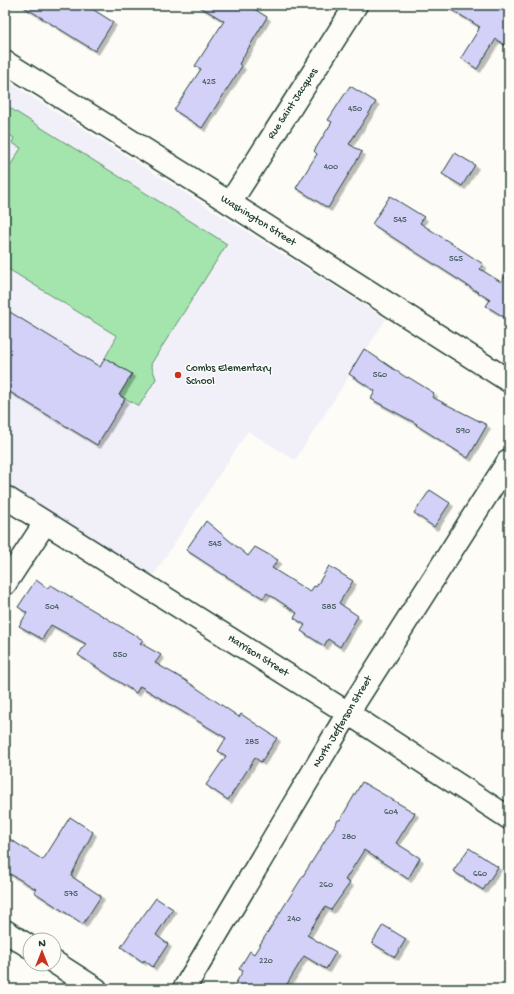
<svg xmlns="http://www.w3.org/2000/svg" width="514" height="994" font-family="'Gochi Hand',sans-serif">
<defs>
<filter id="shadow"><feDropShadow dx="3.5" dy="3.5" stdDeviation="0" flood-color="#0004"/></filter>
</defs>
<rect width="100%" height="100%" fill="#fdfcf7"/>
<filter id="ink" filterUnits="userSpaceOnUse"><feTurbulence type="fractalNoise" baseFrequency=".025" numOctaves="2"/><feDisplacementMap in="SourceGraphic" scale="8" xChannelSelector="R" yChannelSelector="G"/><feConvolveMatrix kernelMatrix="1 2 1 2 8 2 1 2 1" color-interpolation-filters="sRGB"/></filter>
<g filter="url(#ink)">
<path fill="#f1eff8" d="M5 80 386 319 295 460 248 431 153 576 5 483Z"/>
<path fill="#a4e4ad" stroke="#629070" d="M5 105 227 244 151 364 156 379 139 406 119 395 132 374 105 358 117 336 5 267V174L21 148 12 143 14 138 5 132Z"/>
<path fill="#d4d1f9" stroke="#1f3d34" filter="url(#shadow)" d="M21 5H86L113 22 95 51Z
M197 5H248L267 17 239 64 242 66 202 128 174 110 201 69 195 66 224 21Z
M444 5H509V48L496 39 477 69 461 58 479 29 478 28 480 27Z
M350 86 376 102 349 144 362 152 328 208 296 188 317 154 314 151 332 122 328 120Z
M455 153 475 165 462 186 442 174Z
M390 196 424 217 420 223 483 264 480 269 501 282 509 270V320L486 306 490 300 372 224Z
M5 309 100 367 105 358 132 374 119 395 125 399 97 445 5 389Z
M364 349 407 378 408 377 434 393 432 397 487 425 468 458 416 425 417 424 371 399 375 391 349 374Z
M430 490 450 503 434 527 414 513Z
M206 521 248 556 255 547 278 560 272 568 310 592 314 586 316 587 329 566 353 581 339 603 358 616 340 647 328 639 324 646 301 631 305 625 294 618 297 613 267 593 263 598 224 575 186 550Z
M36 580 47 588 51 585 143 640 140 643 161 655 155 663 185 680 239 717 241 714 277 738 261 762 255 758 228 800 206 785 226 756 218 751 226 738 140 686 136 693 78 655 86 644 51 625 42 639 19 626 27 613 18 607Z
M362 782 415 813 396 843 420 858 408 879 364 850 345 880 350 883 331 910 325 907 307 935 336 952 326 969 304 956 284 989H232L243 971 239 969 250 951 254 954 338 820H340Z
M70 817 93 832 71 876 101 896 83 924 34 892 36 889 5 871V836L43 860Z
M469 848 498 867 483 890 453 871Z
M156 898 173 909 156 935 168 944 153 967 144 960 143 962 121 947 137 923H138Z
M383 925 406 939 395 957 372 943Z"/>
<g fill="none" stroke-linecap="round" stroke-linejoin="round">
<defs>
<path id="street" d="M230 203 356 5
M5 497 348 713 509 818
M5 584 45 523
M5 931 30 947
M54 962 96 989
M184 989 348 713 509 460"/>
<path id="secondary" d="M5 62 230 203 509 381"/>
</defs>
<use href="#street" stroke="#1f3d34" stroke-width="25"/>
<use href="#secondary" stroke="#1f3d34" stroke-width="25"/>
<use href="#street" stroke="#fdfcf7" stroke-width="22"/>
<use href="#secondary" stroke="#fdfcf7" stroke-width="22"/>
</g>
</g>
<circle fill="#c8321e" stroke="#fdfcf7" stroke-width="1.5" cx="178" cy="375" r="4"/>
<g text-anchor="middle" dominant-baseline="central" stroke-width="3" stroke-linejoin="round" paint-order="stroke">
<g font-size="9" fill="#4c6265">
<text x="209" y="82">425</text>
<text x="355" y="109">450</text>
<text x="331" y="167">400</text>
<text x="400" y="220">545</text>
<text x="456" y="259">565</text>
<text x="380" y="375">560</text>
<text x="463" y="431">590</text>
<text x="215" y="544">545</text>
<text x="52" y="607">504</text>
<text x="329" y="607">585</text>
<text x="120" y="655">550</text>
<text x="252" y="742">285</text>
<text x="391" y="812">604</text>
<text x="349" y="837">280</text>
<text x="480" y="874">660</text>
<text x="326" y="885">260</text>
<text x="71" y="894">575</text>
<text x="294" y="919">240</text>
<text x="266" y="961">220</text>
</g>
<g font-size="11" fill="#1f3d34" stroke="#fdfcf7">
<text transform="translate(293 104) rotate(-57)">Rue Saint Jacques</text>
<text transform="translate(258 221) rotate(32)">Washington Street</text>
<text transform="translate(258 656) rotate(32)">Harrison Street</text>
<text transform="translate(343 722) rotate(-59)">North Jefferson Street</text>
</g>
<g font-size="11" fill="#1f3d34" stroke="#fdfcf7" text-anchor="start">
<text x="186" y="369">Combs Elementary<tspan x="186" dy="13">School</tspan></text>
</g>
</g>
<rect width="514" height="994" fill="none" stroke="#fdfcf7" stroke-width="20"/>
<rect x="10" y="10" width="494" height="974" fill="none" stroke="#1f3d34" stroke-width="1.5" filter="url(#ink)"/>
<g transform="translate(42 952)"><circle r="19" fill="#fdfcf7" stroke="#a4b0a9"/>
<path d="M0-3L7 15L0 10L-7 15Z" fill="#c8321e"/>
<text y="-6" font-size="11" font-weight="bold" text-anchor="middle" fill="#1f3d34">N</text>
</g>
</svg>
